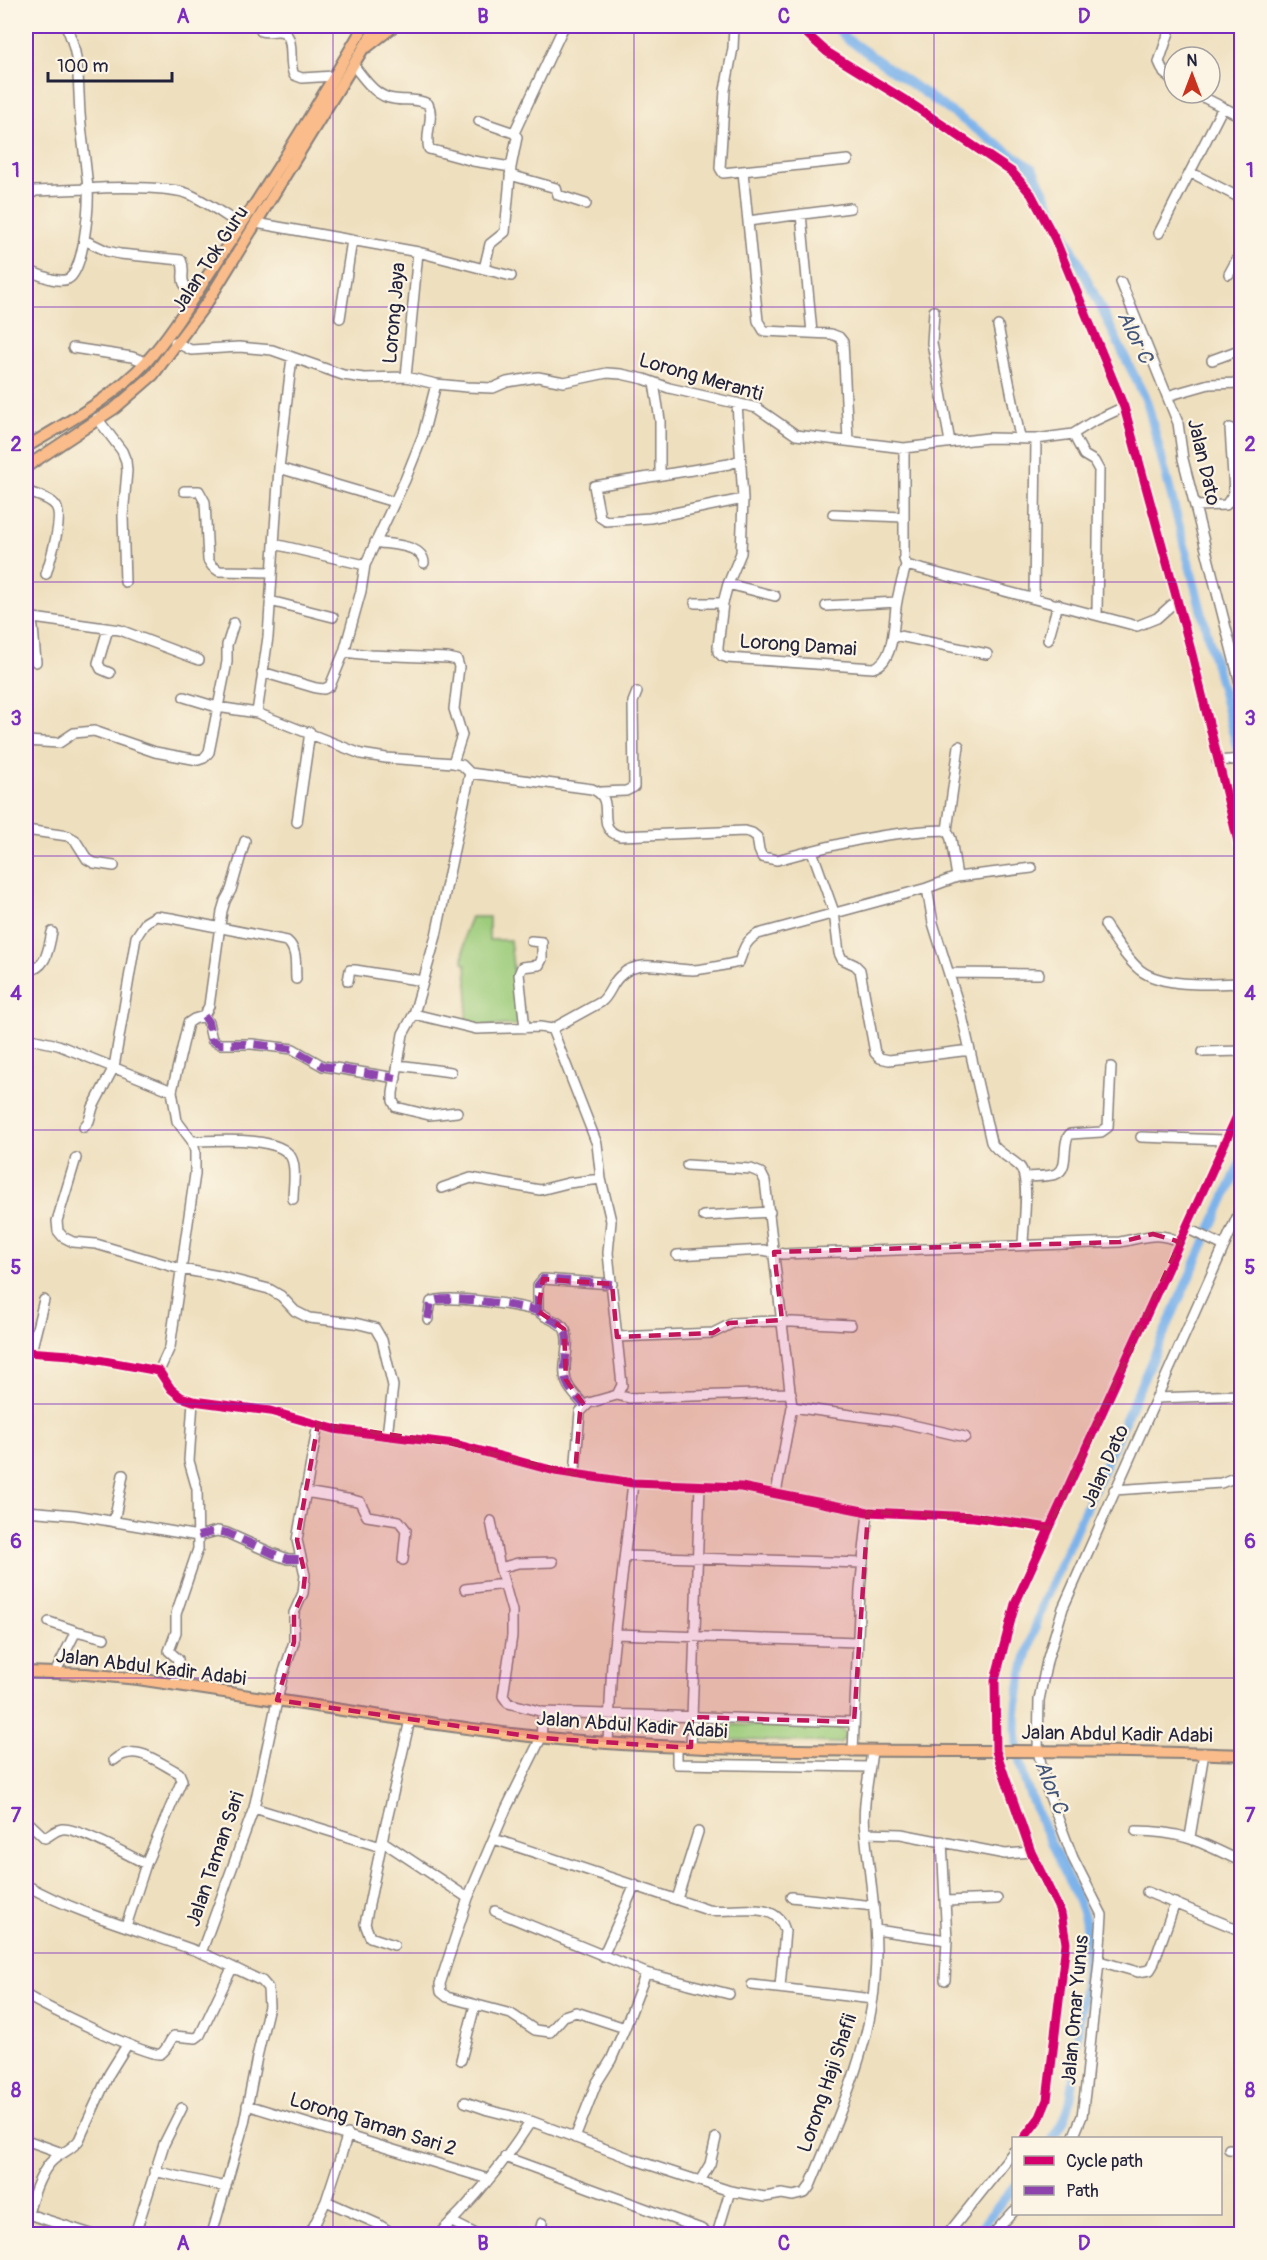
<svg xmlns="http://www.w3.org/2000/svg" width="1267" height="2260" font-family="Pangolin,sans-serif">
<rect width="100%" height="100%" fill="#fcf5e5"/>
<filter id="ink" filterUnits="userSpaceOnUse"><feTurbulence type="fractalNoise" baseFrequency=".0167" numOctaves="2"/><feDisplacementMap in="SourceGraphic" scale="12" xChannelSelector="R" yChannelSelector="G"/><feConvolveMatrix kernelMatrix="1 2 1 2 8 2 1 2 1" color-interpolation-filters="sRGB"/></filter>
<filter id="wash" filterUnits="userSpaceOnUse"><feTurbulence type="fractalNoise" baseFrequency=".008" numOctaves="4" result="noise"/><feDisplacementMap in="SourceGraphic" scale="24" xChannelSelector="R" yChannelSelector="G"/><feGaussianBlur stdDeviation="1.35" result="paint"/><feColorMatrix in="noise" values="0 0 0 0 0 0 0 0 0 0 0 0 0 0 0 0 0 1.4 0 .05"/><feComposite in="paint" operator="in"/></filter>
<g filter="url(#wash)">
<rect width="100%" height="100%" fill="#eedfbe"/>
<path fill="#9dcc7b" stroke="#60775b" stroke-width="1.5" d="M471 917H489V940H510L519 1022 516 1025 465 1026 468 1000 466 965 463 962 465 932Z
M706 1724 838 1728 844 1731 846 1736 840 1743 704 1739 699 1732 702 1725Z"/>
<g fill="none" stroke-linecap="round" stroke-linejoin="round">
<path stroke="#7db3eb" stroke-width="9" d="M835 26 846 38 1033 169 1147 402 1242 767
M1053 2138C1074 2113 1073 2079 1076 2048 1080 2007 1091 1963 1085 1921 1082 1906 1073 1889 1066 1875 1048 1834 1021 1789 1017 1743 1012 1695 1029 1646 1044 1601L1242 1159
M975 2234 1014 2187"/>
</g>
</g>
<g filter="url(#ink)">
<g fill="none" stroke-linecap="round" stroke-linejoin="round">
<defs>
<path id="minor" d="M66 26C80 54 78 83 80 114 82 139 86 164 88 189 111 187 169 186 189 194 205 201 226 216 241 225
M260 26 261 31C268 34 278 28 285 33 295 41 288 64 294 75L302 78 334 76
M734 26 733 48 725 90 720 168 723 173 848 160
M798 26 827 52 910 103 1012 172 1031 194 1055 239 1124 407 1192 654 1242 858
M1171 26 1159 62 1164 73 1174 81
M353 65C364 78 375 97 394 99 406 101 416 98 428 104 435 118 424 134 429 149L473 161 511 167 517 137 514 133 479 121
M1195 93 1242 117
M514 133 564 26
M743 172 758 321 764 331 831 334 839 337 843 342 848 440
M1190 172 1242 199
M510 175 556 188 558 195 586 204
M26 204 28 196 35 191 88 189C89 206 84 271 68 279 57 284 38 274 27 270
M801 214 812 333
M748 221 850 208
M256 223 418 252 511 276
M1159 233 1223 107
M84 240 107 251 120 254 181 260C188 275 174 281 195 294
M484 269 490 244 505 232 511 167
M1229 274 1242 250
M1121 282 1178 423 1183 459 1242 691
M934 311 932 343 950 442
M340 318 352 240
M998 326 1020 437
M175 342 191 350 239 347 272 350 343 375 364 378 406 377 436 384 467 387 493 388 507 382 538 377 564 382 607 373 621 374 644 379 669 388 757 408 796 435 904 448 988 438 1036 439 1073 434 1092 422 1124 407
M73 348 132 357 146 362
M1212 360 1242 349
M406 377 418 252
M654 383 660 420V475
M1167 396 1209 384 1242 383
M737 403 743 499 741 553 728 584 723 603 718 647V652L722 656 728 658 873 668C896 662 893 620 897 601 899 589 903 577 906 565
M97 418 122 451 126 461 127 471 123 516 125 582
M1073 434 1084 455 1094 461 1099 470 1097 614
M904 448V559L906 565 1137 626 1157 618 1176 601
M740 460 729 464 594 486 600 517 606 521 650 518 743 499
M279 468 394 502
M26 491C35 495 48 497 55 505 65 516 50 560 46 574
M184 491H199L205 502 208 560 212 566 219 571 271 572
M1195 506 1226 505 1234 493 1230 428
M833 514 903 517
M375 542C390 545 423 544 424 563
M274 544 365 565
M728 584 775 596
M1034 598 1036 439
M270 601 333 617
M695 603H723
M826 606 897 602
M26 617 120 630 199 660
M31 619 33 628 36 662
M108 629 98 663 101 669 110 673
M894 635 987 654
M1048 640 1058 604
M344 652 370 655 448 658 457 660 459 667 454 709 462 735 453 763
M262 672 316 688 324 689 330 686 344 652 361 591 365 565 405 480 423 435 436 384
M184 697 217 707 257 713 361 754 386 758 453 763 462 765 470 773 592 789C619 799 592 828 620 836L745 831 752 833 757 837 759 850 762 857 777 860C835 844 887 831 947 830
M257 713 268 637 279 468 292 357
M26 741 59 743 74 733 94 731 155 752 198 760 204 758 209 752 227 662V645L234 623
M959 746 947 830 951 839 957 877 927 888 933 923 962 1016 991 1142C997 1153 1010 1157 1019 1166 1031 1177 1023 1228 1023 1245
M1217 761 1242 759
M601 792 626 791 634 787 633 702 637 692
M297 822 310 732
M26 830 68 836 75 840 87 859 94 863 114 866
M812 851 834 912 839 953 842 959 855 965 860 970 875 1053 880 1058 889 1060 970 1050
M957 877 1032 868
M1105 925C1115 940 1126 958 1140 970 1163 988 1214 984 1242 983
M26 971C47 969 48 950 52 932
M950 973 1039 974
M348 981 350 970H355L423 981
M414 1014 476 1029 540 1027 552 1029 597 1144 601 1179 611 1221 608 1253 622 1385 617 1395 589 1403 580 1412 575 1474
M204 1016 208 1022 212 1040 220 1044H252L293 1049 323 1066 396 1078
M525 1028 519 974 522 967 539 965 542 959V942L531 941
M552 1029 601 1002C610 995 611 984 620 976 640 957 669 970 693 970 708 969 724 965 739 962 744 949 745 941 758 934L927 888
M26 1038 58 1045 172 1091 177 1121 192 1141 195 1151V1174L170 1347 159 1371
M1203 1052 1242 1051
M398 1065 451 1072
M172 1091 188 1023 194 1019 204 1016 209 1006 222 911 225 901 231 890 245 841
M457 1112 429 1115 396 1107 393 1101V1093L403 1034 414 1014 436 936 470 773
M84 1127 89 1121 93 1107 114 1067 136 937 146 922 156 916 171 918 287 941C298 950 295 966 296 979
M1141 1137 1225 1140
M192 1141C215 1141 278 1135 291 1157 297 1168 293 1187 293 1199
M76 1158 57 1221 58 1231 63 1237 73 1242 96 1244 181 1269 219 1276 269 1289 281 1296 295 1311 309 1318 355 1323 375 1328 382 1340 393 1386 387 1435
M687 1165 751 1169 761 1173 765 1181 792 1407 776 1493
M1026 1177C1035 1176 1047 1177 1056 1174 1070 1169 1061 1143 1070 1134L1101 1132 1108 1127 1111 1067
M442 1188 471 1178 540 1190 568 1183 601 1179
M703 1216 770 1212
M1186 1228 1224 1246
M677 1255 763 1250 783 1254 1120 1242C1144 1238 1156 1230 1180 1242
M538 1311V1285L543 1279 612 1284
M428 1319 431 1302C444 1293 521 1306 538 1311 545 1319 560 1320 565 1330 572 1346 560 1367 567 1383 570 1391 579 1399 584 1405
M617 1337 713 1333 733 1323 773 1321 851 1325
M26 1352 71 1355 159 1371 171 1389 181 1397 193 1401 270 1411 334 1429 455 1444 555 1471 633 1483 741 1487 868 1512 974 1517 1049 1528
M31 1352 44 1300
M617 1395 629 1398 791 1393
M1156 1398 1242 1395
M792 1407 895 1421 965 1437
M1114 1490 1221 1483 1242 1475
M305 1492 353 1500 360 1502 367 1516 399 1521 406 1530 403 1560
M26 1511 75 1515 198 1536 217 1531 227 1533 274 1554 288 1559H301
M491 1521 500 1568 512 1611V1636L503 1696 508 1703 543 1712 854 1722
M114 1522 123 1475
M625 1556 863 1563
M500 1568 518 1563 553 1562
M465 1589 504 1584
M49 1622 76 1631 55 1673
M76 1631 104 1638
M615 1634 858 1642
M175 1685 178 1659 169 1651 176 1632V1614L198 1549 197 1489 189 1461 193 1401
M543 1712 541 1738 506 1809 468 1898 440 1984 441 1992 447 1997 511 2014 535 2030 550 2032 564 2016 576 2012 625 2028
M608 1743 612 1663 633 1483
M677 1747V1764L870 1767
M691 1747 700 1485
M853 1751 860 1590 868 1512
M114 1760C136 1742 157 1762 179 1773L182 1780 146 1864 126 1926
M254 1808 381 1847
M26 1820 45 1838C51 1835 55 1830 62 1829 76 1827 131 1856 146 1864
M1136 1831C1182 1831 1201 1842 1242 1862
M865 1833 901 1834 1005 1854 1031 1852
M1190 1837 1204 1753
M494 1839 708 1910C735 1914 777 1898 785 1931L780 1987
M382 1841 468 1898
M942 1841 947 1940 945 1980
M26 1885C77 1914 143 1931 199 1952 220 1960 241 1972 262 1981L268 1988 269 2006 257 2057 244 2123 212 2234
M1147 1892 1242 1931
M791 1897 874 1906
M677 1899 698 1832
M946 1901 997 1899
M495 1911 646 1973 729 1994
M876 1930 947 1940
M394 1945 370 1937 365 1924 382 1841 410 1720
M201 1953 254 1808 282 1678 294 1642V1613L303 1593 305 1575 297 1540 318 1424
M603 1956 635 1885
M1099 1961 1138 1972 1150 1970 1153 1965 1175 1903
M752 1985 873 1999
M26 1995C40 2004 149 2058 160 2054 166 2052 169 2041 174 2036L196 2038 200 2035 232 1968
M461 2060 475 2005
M465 2102 488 2110 531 2121 632 2159 730 2191 765 2197 782 2194 793 2196 805 2193 810 2186C836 2122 871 2047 875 1978 879 1928 870 1881 865 1832 862 1806 869 1777 872 1751
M247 2105 488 2179
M575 2138 596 2084 611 2060 625 2028 646 1973
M1024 2138 1040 2117 1047 2100 1066 1943 1061 1913 1031 1852 996 1751 995 1680 1015 1604 1242 1105
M1073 2138 1082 2116 1086 2085 1099 1961 1102 1915 1073 1858 1047 1789 1038 1751 1039 1700 1047 1661 1063 1608 1242 1206
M26 2140 62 2153
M1229 2149 1242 2150
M505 2157 701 2229 709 2234
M154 2171 226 2187
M700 2181 710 2164 716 2138
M326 2201 378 2224 393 2234
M28 2214 91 2234
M26 2221C31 2203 37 2178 50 2163 59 2153 71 2151 79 2140L109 2074 127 2045
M452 2222 476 2234
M135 2234 164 2144 182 2108
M310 2234 326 2201 348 2134
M439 2234C473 2201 505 2162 531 2121
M539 2234 542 2223
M713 2234 718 2231 730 2191
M948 2234 1014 2151
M993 2234 1014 2211"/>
<path id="major" d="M367 47 394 26
M26 447C68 422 113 398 147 361 174 331 195 294 218 260 269 184 318 105 364 26
M26 467 115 408 153 375 208 301 377 26
M26 1672 86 1674 138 1679C228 1693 318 1707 408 1720 474 1729 540 1739 607 1743 818 1757 1030 1746 1242 1755"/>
</defs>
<use href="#minor" stroke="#88807c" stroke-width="12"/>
<use href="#major" stroke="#88807c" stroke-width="14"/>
<use href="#minor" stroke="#fff" stroke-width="9"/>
<use href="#major" stroke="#f9bc8a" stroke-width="10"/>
<path stroke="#8e44ad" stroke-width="8" stroke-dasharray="15 8" stroke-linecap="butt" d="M204 1016 208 1022 212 1040 220 1044H252L293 1049 323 1066 396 1078
M538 1311V1285L543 1279 612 1284
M428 1319 431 1302C444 1293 521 1306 538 1311 545 1319 560 1320 565 1330 572 1346 560 1367 567 1383 570 1391 579 1399 584 1405
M198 1536 217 1531 227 1533 274 1554 288 1559H301"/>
<defs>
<path id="cycleway" d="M798 26 827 52 910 103 1012 172 1031 194 1055 239 1124 407 1192 654 1242 858
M26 1352 71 1355 159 1371 171 1389 181 1397 193 1401 270 1411 334 1429 455 1444 555 1471 633 1483 741 1487 868 1512 974 1517 1049 1528
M1024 2138 1040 2117 1047 2100 1066 1943 1061 1913 1031 1852 996 1751 995 1680 1015 1604 1242 1105"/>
</defs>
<use href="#cycleway" stroke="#fcf5e5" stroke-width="13"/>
<use href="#cycleway" stroke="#d6006c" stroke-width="9"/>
</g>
</g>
<path fill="#c2185b" fill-opacity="0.2" stroke="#c2185b" stroke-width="4.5" stroke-dasharray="12 8" stroke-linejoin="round" d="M1153 1234 1180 1242 1049 1528 974 1517 868 1512 854 1722 692 1717 691 1747H677L541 1738 277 1700 294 1642V1613L303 1593 305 1575 297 1540 318 1424 455 1444 575 1474 580 1412 584 1405 566 1380 564 1329 538 1311 543 1279 612 1284 617 1337 713 1333 729 1323 782 1320 774 1252 1120 1242Z"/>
<path fill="none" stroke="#7b2cbf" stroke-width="1.5" stroke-opacity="0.55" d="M333 26V2234M634 26V2234M934 26V2234M26 307H1242M26 582H1242M26 856H1242M26 1130H1242M26 1404H1242M26 1678H1242M26 1953H1242"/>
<g text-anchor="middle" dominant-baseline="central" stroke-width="4.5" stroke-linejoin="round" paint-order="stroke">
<g font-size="20" fill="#22223b" stroke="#fcf5e5">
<text transform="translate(210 259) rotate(-57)">Jalan Tok Guru</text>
<text transform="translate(394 313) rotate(-85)">Lorong Jaya</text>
<text transform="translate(701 377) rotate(16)">Lorong Meranti</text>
<text transform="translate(1204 462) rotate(77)">Jalan Dato</text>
<text transform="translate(798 645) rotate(4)">Lorong Damai</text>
<text transform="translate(1105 1466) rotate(-66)">Jalan Dato</text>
<text transform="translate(151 1667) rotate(7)">Jalan Abdul Kadir Adabi</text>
<text transform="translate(632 1725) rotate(4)">Jalan Abdul Kadir Adabi</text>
<text transform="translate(1117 1734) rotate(1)">Jalan Abdul Kadir Adabi</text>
<text transform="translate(215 1859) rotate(-71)">Jalan Taman Sari</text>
<text transform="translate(1075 2010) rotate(-85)">Jalan Omar Yunus</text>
<text transform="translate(827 2083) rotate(-71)">Lorong Haji Shafii</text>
<text transform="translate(373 2124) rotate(17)">Lorong Taman Sari 2</text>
</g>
<g font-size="21" font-style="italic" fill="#425579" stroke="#fcf5e5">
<text transform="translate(1135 337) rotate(64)">Alor C</text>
<text transform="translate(1051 1787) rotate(68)">Alor C</text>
</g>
</g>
<rect width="1267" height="2260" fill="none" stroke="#fcf5e5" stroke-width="66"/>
<rect x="1012" y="2137" width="210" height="78" fill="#fcf5e5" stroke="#a5a1a1" stroke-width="1.5"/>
<rect x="1024" y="2156" width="30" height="9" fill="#d6006c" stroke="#a5a1a1" stroke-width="1.5"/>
<text x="1066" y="2167" font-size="18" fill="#22223b">Cycle path</text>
<rect x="1024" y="2186" width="30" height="9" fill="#8e44ad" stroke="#a5a1a1" stroke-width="1.5"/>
<text x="1066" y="2197" font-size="18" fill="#22223b">Path</text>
<g transform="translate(1192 75)"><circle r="28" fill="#fcf5e5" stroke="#a5a1a1" stroke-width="1.5"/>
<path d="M0-4.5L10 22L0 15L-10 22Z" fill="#c8321e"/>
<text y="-9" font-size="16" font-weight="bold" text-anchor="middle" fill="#22223b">N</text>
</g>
<path d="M48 72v9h124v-9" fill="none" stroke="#22223b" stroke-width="3"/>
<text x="57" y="72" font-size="18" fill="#22223b" stroke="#fcf5e5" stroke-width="4.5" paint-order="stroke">100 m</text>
<rect x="33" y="33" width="1201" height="2194" fill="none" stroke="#7b2cbf" stroke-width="2"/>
<g font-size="20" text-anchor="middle" font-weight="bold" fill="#7b2cbf">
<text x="183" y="23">A</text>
<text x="483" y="23">B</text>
<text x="784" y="23">C</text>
<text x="1084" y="23">D</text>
<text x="16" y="177">1</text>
<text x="1250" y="177">1</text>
<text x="16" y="451">2</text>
<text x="1250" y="451">2</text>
<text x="16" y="725">3</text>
<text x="1250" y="725">3</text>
<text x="16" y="1000">4</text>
<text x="1250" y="1000">4</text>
<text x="16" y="1274">5</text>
<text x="1250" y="1274">5</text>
<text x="16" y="1548">6</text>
<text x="1250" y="1548">6</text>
<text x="16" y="1822">7</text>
<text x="1250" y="1822">7</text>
<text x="16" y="2097">8</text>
<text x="1250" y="2097">8</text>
<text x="183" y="2250">A</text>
<text x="483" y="2250">B</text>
<text x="784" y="2250">C</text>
<text x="1084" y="2250">D</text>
</g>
</svg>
